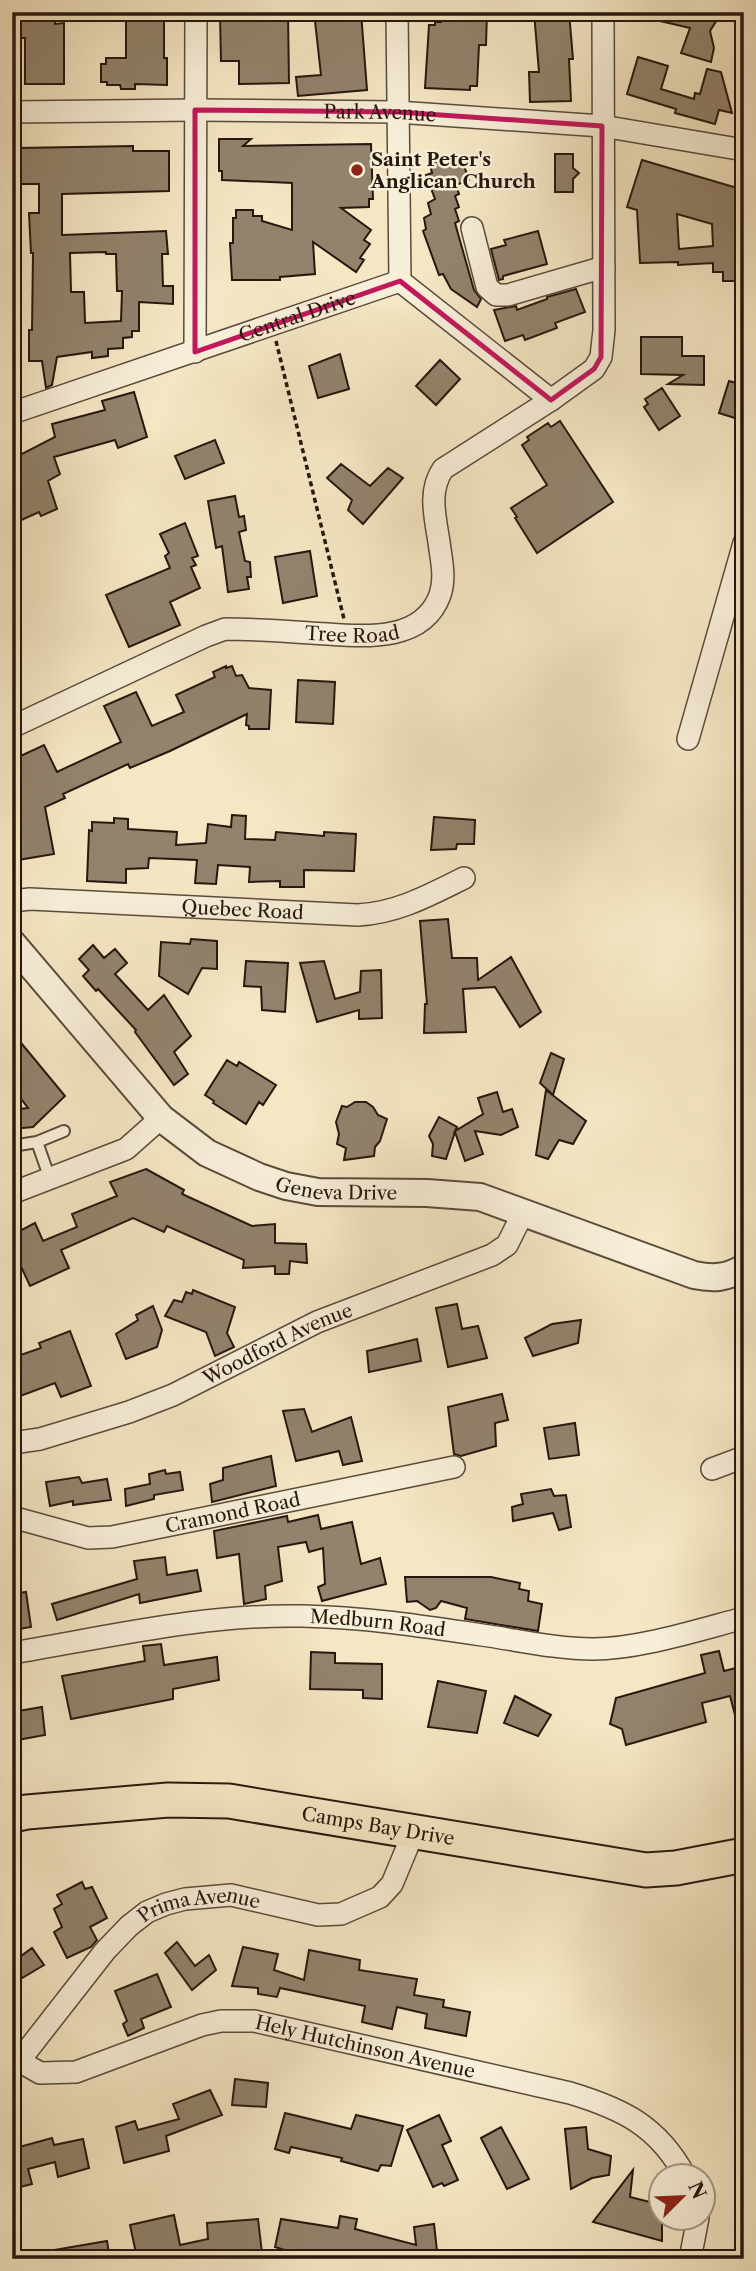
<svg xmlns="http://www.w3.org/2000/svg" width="756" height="2271" font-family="'Libre Caslon Text',serif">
<rect width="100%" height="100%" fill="#f5e7c4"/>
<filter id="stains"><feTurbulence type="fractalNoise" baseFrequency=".00286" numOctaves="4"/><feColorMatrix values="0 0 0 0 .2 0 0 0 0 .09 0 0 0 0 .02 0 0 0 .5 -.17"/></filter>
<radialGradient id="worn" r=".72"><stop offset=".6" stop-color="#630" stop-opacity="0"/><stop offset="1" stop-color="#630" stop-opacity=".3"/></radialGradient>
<path fill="#92836d" stroke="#27170f" stroke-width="2" fill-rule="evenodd" d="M38 12H55V24L64 23V84H25V38H21V14H38Z
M314 12H361L367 90 298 96 296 77 321 75Z
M441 12H487L486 45H479L477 86H470V90L425 88 429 25H435V22H441Z
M534 12H569L573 59H569L571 101 530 102 529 72H539Z
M648 12H722L710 31 714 48 711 62 681 53 690 28 647 18Z
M288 13 289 83 239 84V61H221L220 14Z
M126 15H164V58H167V85L135 84V89H121L120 85H107V82H101V64H106V58H126Z
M638 57 668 66 661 89 694 99 695 93 700 94 707 69 721 72 732 113 719 110 715 124 675 113 676 109 627 94Z
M219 139H251L243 146 371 144 373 199H369V207L341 208 371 230 364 240 370 244 360 258 364 260 356 272 313 242 315 274 280 277V280H232L230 243H233V218H236V210H253V216H262V221L292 230V183L222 180V171H219Z
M133 146V151H169V191L62 194V235L166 231 168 254H162L163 286H173V304L139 302V331H132V337L123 338V348L108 349V356L92 358V352L57 357 52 385 46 388 42 361H29V330H32L33 253H31L29 213H39V184H18V148ZM106 252V254H116L117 291H122L121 321 85 323 84 292H71L70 253Z
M456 153 460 164 463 163 469 180 456 185 459 194 455 196 459 207 455 209 459 221 455 223 474 290 481 299 477 307 451 289 443 274 439 275 423 231 426 229 424 218 431 214 428 203 435 199 426 175 432 173 430 164Z
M555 154H573V168L579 173 573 179V192H555Z
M642 160 744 190V218L736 216 737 281H723V272H713V263L678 265V262L640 263 637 210 627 207ZM677 214 712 224 713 246 679 249Z
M538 231 547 264 503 276V279L499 280 491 249 506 245 504 240Z
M576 289 585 312 555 323 557 328 525 340 523 335 505 341 494 310 516 306 517 310 547 299V297Z
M641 337H682V356H704V385L668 384 683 375 641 374Z
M340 354 349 389 318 398 309 366Z
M440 360 460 379 436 405 416 386Z
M729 381 744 385V421L719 413Z
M662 388 680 416 659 430 644 407 648 404 645 399Z
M134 392 147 437 118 448 115 440 54 457 60 474 48 481 57 509 41 516 39 512 19 521 17 514 12 515V459L55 437 52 424 105 410 102 401Z
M560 421 613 502 537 553 515 518 517 517 511 508 547 485 522 445 529 440 527 437 548 423 551 427Z
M215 440 224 463 185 479 175 456Z
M341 464 370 486 388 468 403 478 363 524 348 510 352 500 327 478Z
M235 496 239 517 244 516 246 530 239 532 245 561 250 562 251 577H247L249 589 228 592 222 546 216 548 208 501Z
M185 523 198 556 192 558 196 565 191 567 200 588 170 602 180 625 129 647 106 595 170 568 165 556 169 553 160 534Z
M310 551 317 596 283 603 275 557Z
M226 666V668L232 666 236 676 242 675 249 688 271 690 269 729H249V726L246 725 247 714 170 751 130 768 128 764 63 794 65 798 45 807 54 854 12 861V760L44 745 57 772 121 742 104 706 136 692 152 726 184 712 176 695 215 677 213 672Z
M298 680 335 682 333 724 296 722Z
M232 815 246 816 245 839 275 840 276 832 324 836V832L356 834 354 871 304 870V887H280V881L249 882 250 867 218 865 216 884 195 883 197 860 149 858 148 868 126 869V883L87 881 89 830 92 831V822L114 823V818L128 819V829L177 832 176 845 206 843 208 824 231 827Z
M434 817 475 820 474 844H457L456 849 431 850Z
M448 919 452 958H477L478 980 511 957 541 1012 520 1027 495 987 463 989 466 1032 424 1033 425 1004H427L420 921Z
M191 939 217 941V969L202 968 188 994 159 976 161 942 190 944Z
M93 945 104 958 115 949 127 963 115 974 148 1010 164 995 191 1036 174 1052 188 1074 174 1085 135 1032 136 1030 98 989 96 991 83 976 89 970 79 959Z
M246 961 288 963 285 1012 262 1010 261 987 244 986Z
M324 961 335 999 360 992 361 971 381 970 382 1018 359 1019V1010L317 1022 300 963Z
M12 1032 65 1096 33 1127 12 1129V1110L28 1108 12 1087Z
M551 1053 564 1059 553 1095 540 1083Z
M227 1060 237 1066 239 1062 276 1085 263 1105 259 1102 246 1124 213 1103 214 1101 205 1095Z
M546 1090 586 1121 573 1144 559 1140 548 1159 536 1155Z
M497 1092 503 1112 512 1109 518 1127 501 1135 475 1131 483 1154 465 1161 455 1132 446 1159 432 1156 433 1144 429 1136 439 1117 457 1127 455 1131 483 1114 478 1098Z
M355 1102H366L373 1107 378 1115 387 1119 380 1141 375 1147 374 1156 344 1160 346 1148 337 1144 339 1134 336 1122 342 1106 347 1107Z
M146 1169 184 1190 182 1194 252 1226 275 1224V1243L306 1244 307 1263 290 1261 289 1274H275V1266L243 1268 244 1260 167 1226 164 1232 133 1218 61 1250 69 1268 30 1286 12 1247V1235L35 1223 43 1241 77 1227 72 1214 117 1196 110 1182Z
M193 1290 235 1307 227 1333 234 1347 215 1356 206 1332 165 1316 174 1300 182 1302 186 1292 192 1294Z
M457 1304 462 1329 478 1326 487 1358 448 1367 436 1308Z
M153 1306 162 1330 157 1347 126 1359 116 1334 138 1320 136 1315Z
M581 1320 578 1343 533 1356 525 1338 552 1324Z
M70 1331 91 1386 61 1397 55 1383 12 1399V1358L41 1348 39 1343Z
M417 1339 421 1361 369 1372 367 1351Z
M502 1394 508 1420 495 1423 496 1446 461 1456 454 1454 448 1407Z
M304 1409 312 1432 351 1417 362 1461 343 1465 339 1451 296 1461 283 1411Z
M575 1423 579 1455 549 1459 544 1428Z
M271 1456 276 1486 212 1502 210 1484 223 1480V1468Z
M165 1470 166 1474 180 1472 183 1490 154 1495V1499L126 1506 125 1489 150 1484 149 1474Z
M79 1477 82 1483 107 1479 111 1500 73 1505V1501L50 1506 46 1482Z
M551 1489 554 1496 566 1495 571 1527 559 1530 553 1513 513 1521 512 1507 523 1504 521 1494Z
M318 1515 321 1529 352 1522 361 1564 380 1558 386 1584 322 1601 318 1587 325 1584 323 1548 309 1552 306 1542 278 1547 282 1581 265 1586 266 1599 244 1604 239 1554 217 1558 214 1531 287 1516 288 1522Z
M165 1557 167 1575 197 1570 201 1591 140 1603 139 1594 57 1620 52 1604 137 1579 134 1561Z
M405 1577H491L520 1583 519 1589 529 1591 528 1601 542 1604 538 1631 465 1619 467 1608 441 1601 436 1608 430 1610 417 1601 407 1602Z
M26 1592 31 1627 12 1630V1594Z
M161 1644 164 1665 217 1657 219 1680 173 1689V1699L71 1719 62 1676 145 1661 143 1646Z
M719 1651 724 1671 744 1666V1729L739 1730 730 1696 702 1703 706 1722 626 1745 622 1729 610 1724 616 1698 705 1673 701 1655Z
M311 1652 335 1653V1663L382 1664V1699L363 1698V1690L310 1689Z
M438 1681 486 1691 477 1733 428 1727Z
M515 1696 551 1715 538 1736 504 1723Z
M42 1707 45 1735 12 1741V1712Z
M82 1882 85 1889 92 1887 107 1918 90 1927 97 1940 91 1947 67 1958 54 1932 62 1927 54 1909 62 1904 57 1895Z
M177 1942 195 1966 209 1955 216 1970 192 1990 165 1953Z
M12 1944 21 1956 32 1948 44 1965 12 1984Z
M243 1947 278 1954 274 1970 304 1980 309 1950 360 1960 359 1970 417 1979 414 1995 444 2000 443 2007 470 2012 466 2036 425 2028 427 2014 397 2007 392 2029 362 2022 365 2006 280 1988 277 1997 258 1994V1988L232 1986Z
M157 1974 171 2007 141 2019 144 2028 128 2036 123 2024 127 2021 115 1991Z
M235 2079 268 2083 266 2107 232 2105Z
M210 2090 222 2115 166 2136 169 2151 124 2163 116 2127 135 2121 138 2130 179 2119 173 2104Z
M285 2113 351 2129 356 2115 403 2126 391 2166 381 2165 378 2171 341 2161 342 2158 291 2147 289 2153 275 2149Z
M439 2115 451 2141 442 2145 458 2180 444 2186 442 2183 433 2187 407 2130Z
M501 2127 529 2179 507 2189 481 2138Z
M586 2127 588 2149 611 2156 609 2175 592 2178 571 2189 565 2129Z
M52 2138 54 2145 83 2139 89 2168 58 2177 55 2162 28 2169 32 2184 12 2189V2149Z
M633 2170 630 2197 662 2205V2241L593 2222Z
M174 2215 180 2245 208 2239 207 2223 258 2219 262 2253 197 2256 198 2259H148V2255L137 2258 130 2225Z
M340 2216 357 2219 355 2229 416 2245 414 2227 434 2224 437 2251 449 2254 448 2259H314L275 2247 281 2219 338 2228Z
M107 2241 110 2259H49L48 2251Z"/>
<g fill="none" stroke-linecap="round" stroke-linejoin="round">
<defs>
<path id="service" d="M37 1142 50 1179
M12 1146 37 1142 64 1131"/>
<g id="minor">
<path d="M397 12 400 281"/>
<path id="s1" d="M12 112 195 110 397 112 602 126 744 150"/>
<path d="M472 228 487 287 496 295H508L604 267"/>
<path d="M400 281 551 400"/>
<path d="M195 352 196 12"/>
<path id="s2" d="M12 413 400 281"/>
<path id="s3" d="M12 727 206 636 225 629C254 629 283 631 311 633 354 635 421 647 440 595 446 577 441 559 439 542 435 516 428 491 443 469L551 400 594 369 601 357 604 330 603 12"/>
<path d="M688 739 744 543"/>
<path id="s4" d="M12 901 30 899 358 915C397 913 430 895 464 878"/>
<path d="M12 1193 126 1149 161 1118"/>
<path id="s5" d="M12 1443 40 1439 129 1412 173 1395 317 1322 492 1255 507 1245 523 1213"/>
<path d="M712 1469 744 1457"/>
<path id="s6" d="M12 1517 88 1538 112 1537 454 1467"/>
<path id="s7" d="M12 1653C108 1637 204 1614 302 1616 362 1617 422 1626 482 1635 518 1640 556 1649 593 1649 639 1649 698 1630 744 1618"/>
<path id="s8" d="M21 2062 40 2073 76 2072 202 2025 221 2021H254L570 2093C623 2109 658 2126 685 2176"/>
<path id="s9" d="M12 2070 105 1951 129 1926 147 1912 166 1904 185 1899 231 1895 318 1915 341 1914 380 1897 392 1884 414 1831"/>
<path d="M690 2259 698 2218"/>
</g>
<g id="tertiary">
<path id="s10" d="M12 943 161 1118 207 1153 259 1177 286 1186 318 1192 427 1193 480 1197 694 1275C714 1279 726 1278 744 1268"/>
</g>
<g id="primary">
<path id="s11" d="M12 1815 27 1812 168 1800 229 1801 646 1870 676 1868 744 1855"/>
</g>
</defs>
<use href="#service" stroke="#5a4b3c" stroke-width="14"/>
<use href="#minor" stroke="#5a4b3c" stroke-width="24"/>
<use href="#tertiary" stroke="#5a4b3c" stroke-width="30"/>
<use href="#primary" stroke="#27170f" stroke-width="37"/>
<path stroke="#27170f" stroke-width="3.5" stroke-dasharray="5 3.5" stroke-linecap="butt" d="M276 341 344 619"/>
<use href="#service" stroke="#f8efd9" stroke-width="10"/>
<use href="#minor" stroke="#f8efd9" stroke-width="21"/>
<use href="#tertiary" stroke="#f8efd9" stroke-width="26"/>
<use href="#primary" stroke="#f5e7c4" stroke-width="33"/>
</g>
<path fill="none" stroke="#c2185b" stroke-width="5" stroke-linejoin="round" d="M195 110 397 112 602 126 601 357 594 369 551 400 400 281 195 352Z"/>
<circle fill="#8f2418" stroke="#f8efd9" stroke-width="2.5" cx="357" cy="170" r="7"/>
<g text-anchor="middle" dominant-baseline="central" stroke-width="5" stroke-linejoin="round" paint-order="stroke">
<g font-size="19" fill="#27170f" stroke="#f8efd9">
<text stroke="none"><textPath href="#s1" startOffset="368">Park Avenue</textPath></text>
<text stroke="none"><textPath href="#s2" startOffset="301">Central Drive</textPath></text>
<text stroke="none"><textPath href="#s3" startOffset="362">Tree Road</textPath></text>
<text stroke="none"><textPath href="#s4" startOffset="231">Quebec Road</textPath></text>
<text stroke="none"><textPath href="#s10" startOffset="424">Geneva Drive</textPath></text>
<text stroke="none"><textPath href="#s5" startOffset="285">Woodford Avenue</textPath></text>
<text stroke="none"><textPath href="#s6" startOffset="226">Cramond Road</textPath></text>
<text stroke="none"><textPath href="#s7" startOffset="369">Medburn Road</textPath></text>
<text stroke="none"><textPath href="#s11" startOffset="369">Camps Bay Drive</textPath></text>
<text stroke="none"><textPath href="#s9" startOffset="262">Prima Avenue</textPath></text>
<text stroke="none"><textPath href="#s8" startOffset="359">Hely Hutchinson Avenue</textPath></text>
</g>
<g font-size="19" font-weight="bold" fill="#27170f" stroke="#f8efd9" text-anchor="start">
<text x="371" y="159">Saint Peter's<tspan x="371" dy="22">Anglican Church</tspan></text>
</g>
</g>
<rect width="756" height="2271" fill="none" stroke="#f5e7c4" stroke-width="42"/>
<rect x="14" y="14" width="728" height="2243" fill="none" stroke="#27170f" stroke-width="3.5"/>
<rect x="21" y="21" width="714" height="2229" fill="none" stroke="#27170f" stroke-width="2"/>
<g transform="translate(682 2197) rotate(66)"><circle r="33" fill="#f8efd9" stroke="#a49988" stroke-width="2"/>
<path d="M0-5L12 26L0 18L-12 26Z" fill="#8f2418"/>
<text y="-10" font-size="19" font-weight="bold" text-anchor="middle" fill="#27170f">N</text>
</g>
<rect width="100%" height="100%" filter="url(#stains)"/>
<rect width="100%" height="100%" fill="url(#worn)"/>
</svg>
